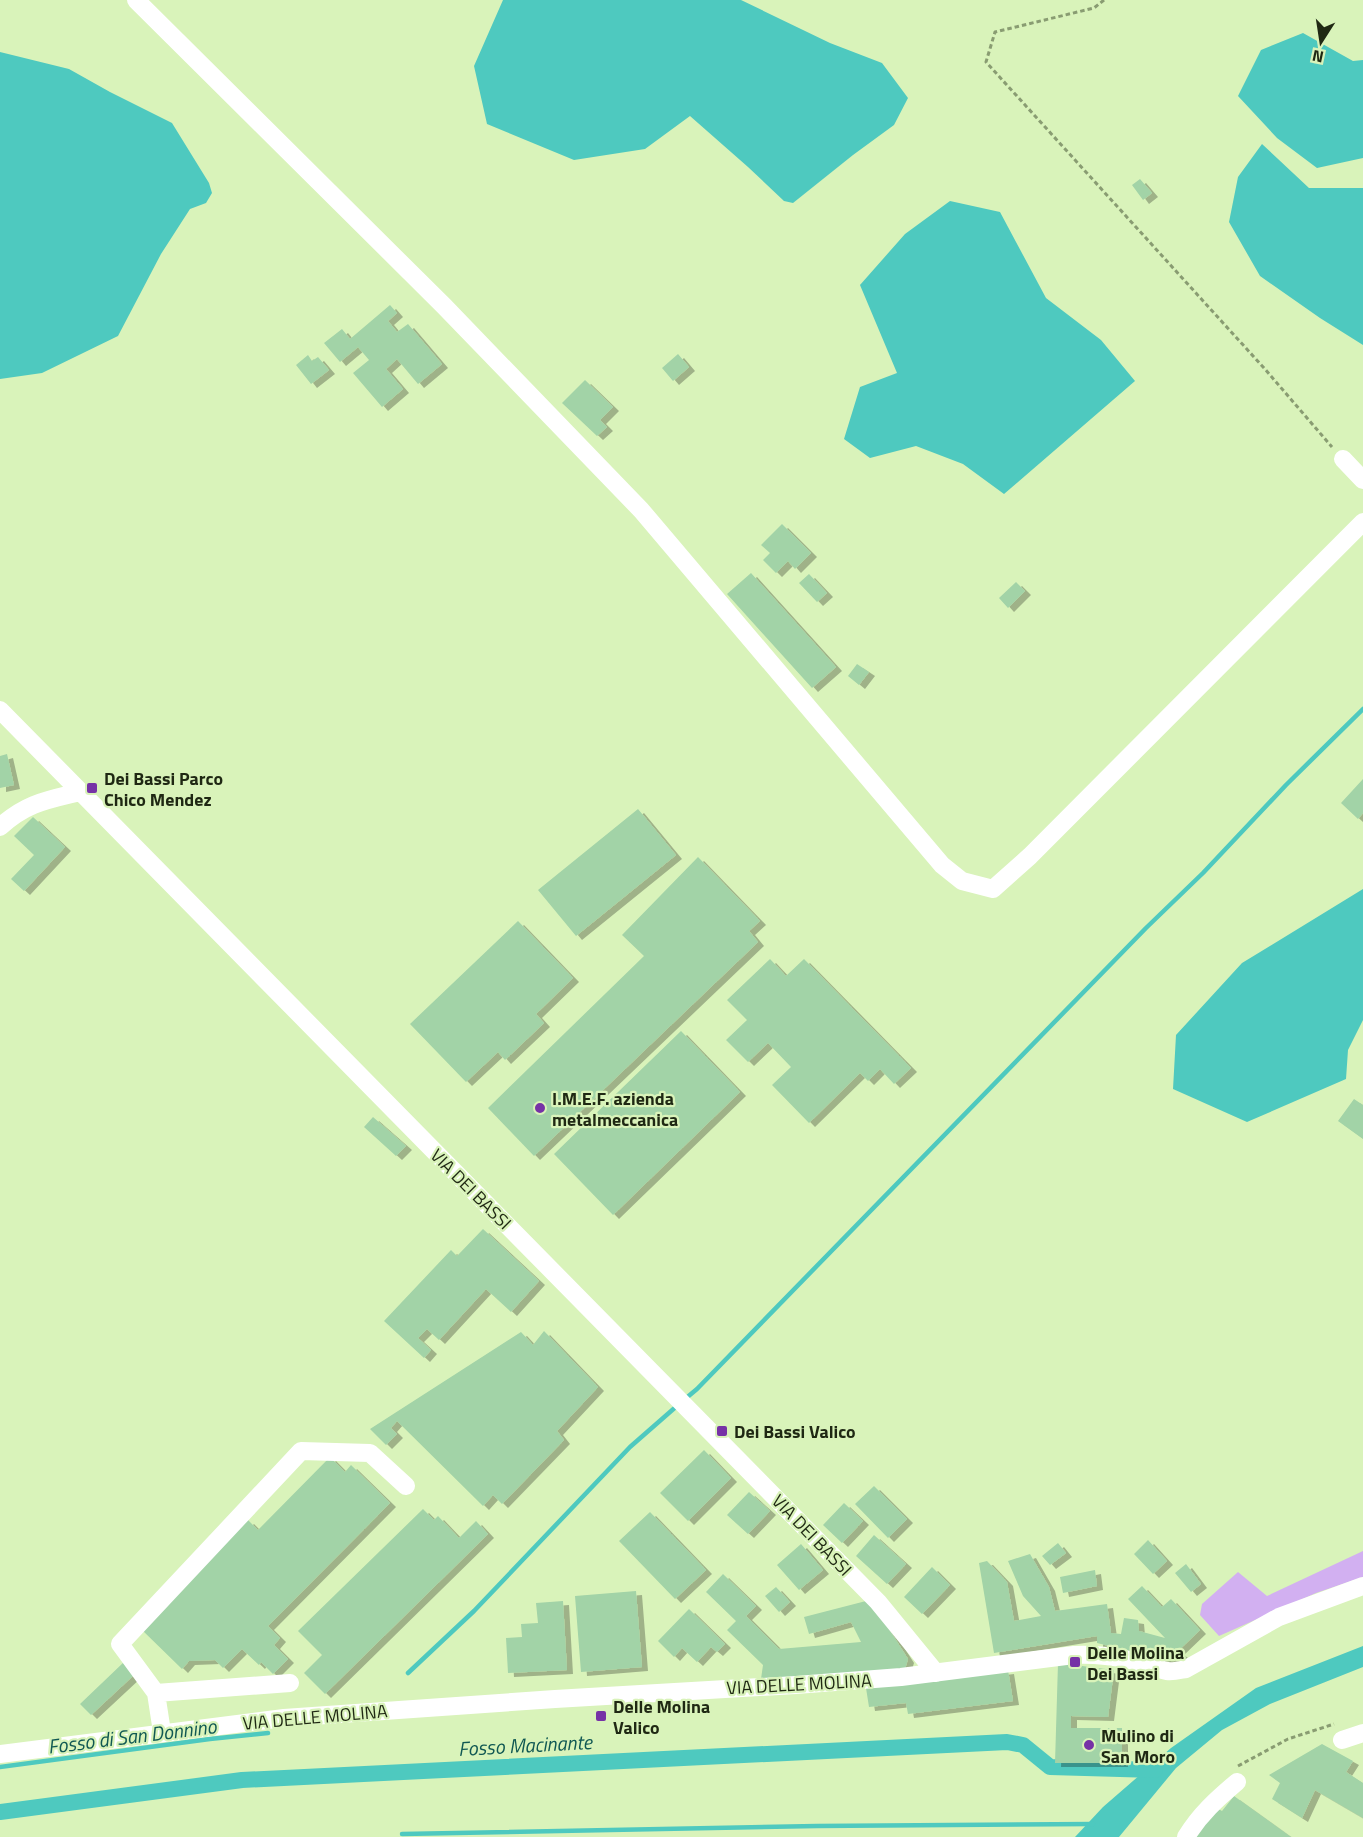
<svg xmlns="http://www.w3.org/2000/svg" width="1363" height="1837" font-family="'Titillium Web',sans-serif">
<defs>
<filter id="shadow"><feDropShadow dx="6" dy="4" stdDeviation="0" flood-color="#0004"/></filter>
</defs>
<rect width="100%" height="100%" fill="#d9f3ba"/>
<path fill="#d2b0f1" d="M1363 1551V1577L1316 1593 1219 1636 1200 1615 1202 1604 1238 1572 1267 1596Z"/>
<path fill="#4ec9bf" d="M503 0H741L830 43 882 63 908 98 894 125 853 155 793 203 784 201 748 167 690 116 645 149 574 160 487 124 474 66Z
M1303 33 1353 61 1363 60V158L1317 168 1277 138 1238 96 1261 50Z
M0 52 69 69 110 92 172 123 209 183 212 193 206 203 190 209 161 254 118 336 42 373 0 379Z
M1262 144 1309 188H1363V345L1320 318 1260 276 1229 222 1238 177Z
M950 201 1000 212 1046 298 1101 340 1135 381 1004 494 963 464 916 446 870 458 844 439 860 387 897 373 860 285 905 234Z
M1363 889V1020L1348 1050 1346 1079 1247 1122 1173 1089 1176 1035 1242 963Z
M1363 1646V1667L1270 1704 1222 1730 1176 1768 1119 1837H1075L1103 1807 1171 1748 1256 1688Z"/>
<g fill="none" stroke-linecap="round" stroke-linejoin="round">
<path stroke="#4ec9bf" stroke-width="4.5" d="M685 1399 697 1389 1146 928 1203 873 1286 785 1363 709
M408 1673 474 1611 630 1447 678 1405
M0 1767 210 1739 268 1733
M402 1834 817 1826 1093 1824"/>
<path stroke="#4ec9bf" stroke-width="16" d="M0 1812 242 1780 1007 1742 1023 1745 1050 1767 1155 1770"/>
</g>
<path fill="#a2d3a7" filter="url(#shadow)" d="M1140 179 1152 193 1143 200 1132 185Z
M390 305 397 313 388 321 397 332 408 324 442 364 418 384 397 359 386 369 403 389 382 407 353 373 369 360 358 347 340 362 324 343 342 329 350 339Z
M678 354 689 367 673 381 662 368Z
M308 355 312 361 318 357 329 370 311 384 296 365Z
M585 380 613 407 600 420 607 427 597 436 562 403Z
M782 524 811 553 795 569 788 561 776 573 763 560 770 553 761 545Z
M751 573 836 667 812 688 727 594Z
M809 574 827 593 817 602 799 583Z
M1016 582 1025 591 1008 608 999 598Z
M857 664 869 672 859 685 848 676Z
M7 754 14 785 0 788V756Z
M1363 779V813L1358 819 1341 803Z
M638 809 676 855 576 936 538 890Z
M33 817 65 847 24 891 11 879 34 855 14 836Z
M698 857 760 921 749 931 758 942 534 1156 488 1108 644 956 622 935Z
M518 921 573 978 536 1014 544 1023 505 1060 498 1052 466 1082 410 1024Z
M770 959 786 976 804 959 911 1068 894 1084 880 1069 868 1081 860 1073 809 1123 772 1085 791 1067 768 1043 748 1062 726 1040 747 1020 727 1000Z
M681 1031 740 1092 613 1215 554 1154Z
M1354 1099 1363 1105V1139L1338 1121Z
M373 1117 406 1146 396 1156 364 1127Z
M483 1229 539 1281 511 1312 486 1289 439 1340 427 1329 418 1338 431 1350 424 1358 384 1321 451 1250 457 1256Z
M544 1331 598 1387 557 1431 564 1440 502 1504 493 1495 483 1506 397 1421 391 1428 397 1434 386 1445 370 1429 521 1332 533 1345Z
M704 1450 731 1478 688 1521 660 1493Z
M330 1457 345 1472 351 1465 390 1503 268 1626 280 1638 274 1645 288 1659 273 1674 261 1662 259 1665 242 1649 223 1668 215 1660 189 1661 182 1669 141 1629 248 1520 258 1530Z
M874 1486 907 1519 888 1538 855 1504Z
M749 1492 770 1511 748 1534 727 1515Z
M844 1503 863 1521 842 1543 823 1525Z
M423 1509 434 1520 438 1516 459 1538 476 1521 488 1534 325 1694 304 1673 322 1655 298 1631Z
M650 1512 706 1570 675 1599 619 1541Z
M874 1535 906 1564 887 1584 856 1556Z
M1148 1540 1167 1561 1153 1574 1134 1554Z
M1058 1543 1066 1553 1050 1565 1042 1556Z
M801 1544 823 1570 799 1590 777 1565Z
M1030 1554 1049 1587 1055 1611 1107 1604 1111 1633 1121 1634 1124 1618 1138 1620 1139 1631 1165 1638 1128 1599 1142 1586 1162 1607 1171 1599 1200 1630 1178 1651 1182 1654 1171 1661 1097 1643V1636L994 1653 979 1563 987 1561 1007 1582 1014 1621 1041 1616 1023 1596 1008 1561Z
M1186 1564 1201 1584 1191 1592 1175 1573Z
M932 1567 950 1585 922 1614 904 1597Z
M1095 1570 1097 1586 1063 1593 1060 1577Z
M723 1574 756 1606 746 1616 779 1649 861 1642 851 1622 809 1634 804 1617 866 1601 878 1612 908 1659 905 1669 761 1679 763 1665 727 1630 736 1621 706 1592Z
M776 1587 790 1602 779 1612 765 1596Z
M636 1591 642 1667 581 1672 575 1596Z
M563 1601 567 1670 508 1673 506 1638 522 1637 521 1624 538 1623 536 1603Z
M689 1609 725 1644 717 1652 711 1647 697 1662 682 1648 674 1657 658 1641Z
M124 1662 135 1674 91 1715 80 1704Z
M1058 1663 1114 1670 1108 1717 1071 1716V1728H1122V1763H1055Z
M1008 1670 1013 1701 908 1714 906 1703 869 1707 866 1688Z
M1322 1744 1353 1761 1346 1772 1363 1783V1818L1315 1790 1302 1818 1272 1799 1280 1783 1269 1775Z
M1234 1796 1291 1837H1196L1215 1807 1222 1811Z"/>
<g fill="none" stroke-linecap="round" stroke-linejoin="round">
<path stroke="#899c72" stroke-width="3" stroke-dasharray="4.5 3" stroke-linecap="butt" d="M1104 0 1094 8 995 32 986 62 1264 368 1332 447
M1238 1766 1288 1739 1334 1724"/>
<path stroke="#fff" stroke-width="18" d="M136 0 444 306 641 510 942 865 962 881 993 889 1030 856 1363 522
M1343 459 1363 480
M0 710 878 1602 936 1673
M0 827C26 803 47 800 80 792
M156 1693 290 1683
M162 1732 156 1693 120 1644 301 1451 370 1453 406 1486
M1342 1740 1363 1733
M0 1754 284 1718 555 1699 796 1685 901 1677 1074 1655C1093 1654 1111 1656 1130 1660 1143 1663 1155 1669 1167 1671 1173 1672 1180 1670 1186 1669L1279 1617 1363 1586
M1186 1837C1200 1814 1217 1799 1237 1782"/>
</g>
<g fill="#7632a6" stroke="#d9f3ba" stroke-width="2">
<rect x="86" y="782" width="12" height="12" rx="3"/>
<circle cx="540" cy="1108" r="6"/>
<rect x="716" y="1425" width="12" height="12" rx="3"/>
<rect x="1069" y="1656" width="12" height="12" rx="3"/>
<rect x="595" y="1710" width="12" height="12" rx="3"/>
<circle cx="1089" cy="1745" r="6"/>
</g>
<g text-anchor="middle" dominant-baseline="central" stroke-width="4.5" stroke-linejoin="round" paint-order="stroke">
<g font-size="18" font-weight="bold" fill="#1f2813" stroke="#d9f3ba" text-anchor="start">
<text x="104" y="778">Dei Bassi Parco<tspan x="104" dy="21">Chico Mendez</tspan></text>
<text x="552" y="1098">I.M.E.F. azienda<tspan x="552" dy="21">metalmeccanica</tspan></text>
<text x="734" y="1431">Dei Bassi Valico</text>
<text x="1087" y="1652">Delle Molina<tspan x="1087" dy="21">Dei Bassi</tspan></text>
<text x="613" y="1706">Delle Molina<tspan x="613" dy="21">Valico</tspan></text>
<text x="1101" y="1735">Mulino di<tspan x="1101" dy="21">San Moro</tspan></text>
</g>
<g font-size="18" fill="#1f2813" stroke="#d9f3ba">
<text transform="translate(471 1189) rotate(45)">VIA DEI BASSI</text>
<text transform="translate(812 1535) rotate(46)">VIA DEI BASSI</text>
<text transform="translate(799 1684) rotate(-3)">VIA DELLE MOLINA</text>
<text transform="translate(315 1717) rotate(-5)">VIA DELLE MOLINA</text>
</g>
<g font-size="20" font-style="italic" fill="#115853" stroke="#d9f3ba">
<text transform="translate(132 1736) rotate(-7)">Fosso di San Donnino</text>
<text transform="translate(525 1745) rotate(-3)">Fosso Macinante</text>
</g>
</g>
<g transform="translate(1321 42) rotate(192)" stroke="#d9f3ba" stroke-width="4.5" paint-order="stroke">
<path d="M0-4.5L10 22L0 15L-10 22Z" fill="#1f2813"/>
<text y="-9" font-size="16" font-weight="bold" text-anchor="middle" fill="#1f2813">N</text>
</g>
</svg>
